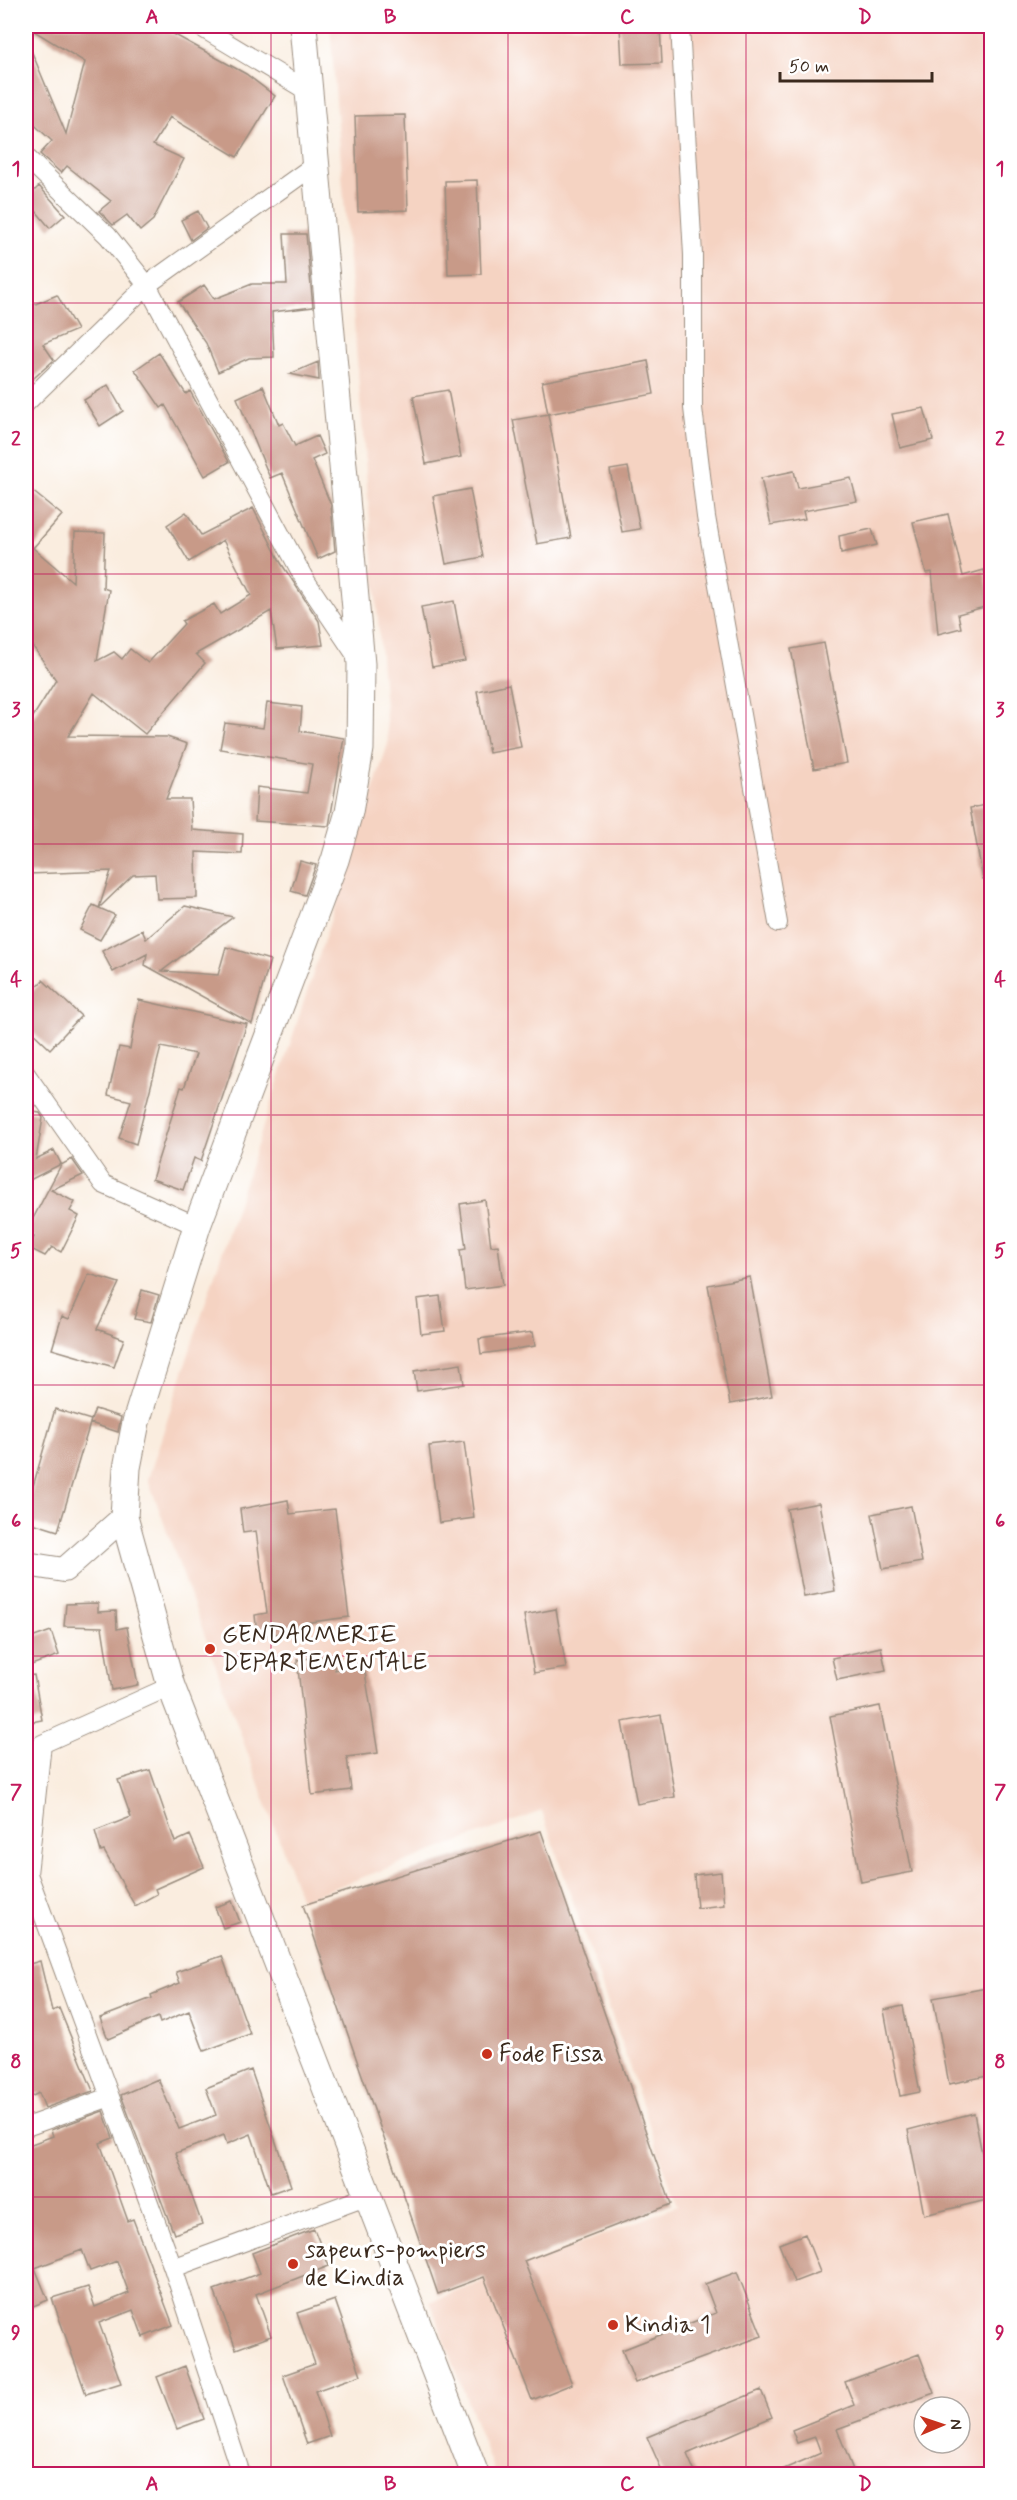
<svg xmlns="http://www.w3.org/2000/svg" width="1017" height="2500" font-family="Mynerve,sans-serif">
<rect width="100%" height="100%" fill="#fff"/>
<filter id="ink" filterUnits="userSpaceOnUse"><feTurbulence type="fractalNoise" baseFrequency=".0167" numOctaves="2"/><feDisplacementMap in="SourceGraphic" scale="12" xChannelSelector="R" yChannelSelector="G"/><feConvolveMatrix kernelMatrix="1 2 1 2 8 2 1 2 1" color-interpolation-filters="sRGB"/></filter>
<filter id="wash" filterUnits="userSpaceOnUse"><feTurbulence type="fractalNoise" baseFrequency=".008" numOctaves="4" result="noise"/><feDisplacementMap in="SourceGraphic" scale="24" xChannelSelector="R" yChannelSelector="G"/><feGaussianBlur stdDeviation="1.35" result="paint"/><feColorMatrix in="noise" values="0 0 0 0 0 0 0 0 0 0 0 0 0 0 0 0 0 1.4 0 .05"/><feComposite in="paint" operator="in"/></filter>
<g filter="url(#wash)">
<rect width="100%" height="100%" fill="#faeddf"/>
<path fill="#f5d3c2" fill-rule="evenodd" d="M330 26H991V2474H495L430 2302 677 2206 542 1811 301 1900 148 1479 388 744ZM924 2407H960V2443H924Z"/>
<g id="blocks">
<path fill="#c89a88" d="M26 26H159L246 74 275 96 237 157 170 117 153 145 184 159 153 220 140 231 127 215 113 225 99 211 111 201 67 166 61 173 40 154 52 141 26 117V38L66 134 85 62Z
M620 26H660L662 63 622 64Z
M405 115 408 210 358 212 355 116Z
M477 180 481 274 448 275 445 181Z
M39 186 65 215 50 228 26 199Z
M198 211 207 228 191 240 181 220Z
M284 234H306L313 307 272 312 274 357 249 358 218 372 206 343 178 302 204 285 214 299 252 284H287Z
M57 295 77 330 43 344 54 360 26 385V308Z
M159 353 186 394 190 391 229 462 205 476 165 405 161 408 135 370Z
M648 361 654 394 548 414 542 382Z
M318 362 319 380 290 374Z
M108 385 123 411 100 426 84 400Z
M263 386 279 425 283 423 295 446 317 436 325 454 312 460 331 505 335 551 318 559 282 473 270 478 237 398Z
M448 390 461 457 426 464 413 396Z
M924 408 933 440 900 448 892 414Z
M548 414 571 538 537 544 513 420Z
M628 467 640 529 622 532 610 470Z
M794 471 798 488 851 478 857 501 803 511 805 519 771 525 761 478Z
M26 486 62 515 33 548 73 582 75 532 105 533 103 588 109 590 97 661 114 652 122 659 130 649 148 663 184 624 182 621 214 604 220 614 251 595 223 540 189 562 167 525 186 512 201 535 253 508 281 563 319 621 323 645 277 649 271 611 196 654 205 663 145 734 94 693 68 736 167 737 187 744 166 799H190L192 830 243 834 242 854 196 852 197 898 157 899 155 874 133 875 99 908 115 915 100 940 80 930 93 905 99 908 111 871 28 874 29 795H26V728L56 680 26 636Z
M470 489 483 557 446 564 433 496Z
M948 514 963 576 984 570 992 605 958 614 961 628 938 634 932 572 926 573 913 522Z
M872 529 877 545 841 553 839 536Z
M454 601 465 661 432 667 421 607Z
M824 643 847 763 814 769 791 649Z
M509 684 521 747 489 753 477 691Z
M267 703 302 707 300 731 344 738 329 826 255 821 257 787 307 793 312 764 220 749 225 723 263 728Z
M992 804V879H983L970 808Z
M300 861 316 865 305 895 291 891Z
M185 906 233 917 162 971 218 975 226 947 270 960 252 1024 145 965 147 954 113 972 102 951 142 930 146 939Z
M43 980 81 1016 50 1049 26 1026V998Z
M139 1000 247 1024 201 1161 194 1158 183 1190 152 1179 181 1087 184 1088 196 1054 161 1047 136 1144 119 1138 131 1101 108 1095 119 1047 130 1049Z
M26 1111 40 1113 43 1118 36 1159 54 1150 61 1164 26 1182Z
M72 1159 83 1175 51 1190 75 1202 70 1211 79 1216 61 1252 52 1247 45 1256 29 1248 34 1237 26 1232 61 1165Z
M485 1200 491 1246 498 1245 503 1285 465 1290 460 1250 466 1249 460 1204Z
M89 1274 119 1283 97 1329 124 1339 114 1367 52 1349 62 1316 69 1319Z
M750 1277 772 1396 730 1404 708 1285Z
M142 1290 159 1295 151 1322 134 1319Z
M440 1296 445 1331 421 1334 417 1299Z
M533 1332 535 1346 481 1354 479 1339Z
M461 1364 464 1384 417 1391 414 1371Z
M55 1409 91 1420 58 1531 26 1521V1511Z
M95 1409 121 1417 118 1432 90 1423Z
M464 1442 474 1518 439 1523 429 1446Z
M288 1500 290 1514 335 1509 349 1617 304 1623 305 1632 257 1635 255 1615 267 1613 256 1531 243 1533 240 1509Z
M819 1503 835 1591 804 1597 787 1509Z
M911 1506 922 1562 883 1569 872 1514Z
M98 1603V1612L116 1611 117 1629 127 1627 138 1685 112 1690 102 1627 64 1626 66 1604Z
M556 1609 566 1668 534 1673 524 1615Z
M51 1631 59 1655 26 1667V1640Z
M881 1647 886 1670 837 1680 832 1658Z
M333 1655 335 1670 364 1666 378 1753 347 1757 351 1790 312 1795 297 1660Z
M34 1675 42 1720 26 1723V1676Z
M880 1706 912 1872 861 1882 830 1716Z
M661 1715 675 1797 637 1804 622 1722Z
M150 1770 175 1842 190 1835 204 1867 155 1889 157 1894 135 1906 104 1851 101 1852 95 1831 131 1817 118 1780Z
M541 1831 671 2204 524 2261 572 2384 532 2400 484 2277 438 2294 303 1905Z
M721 1872 724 1905 697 1908 694 1875Z
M232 1901 240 1922 223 1928 215 1907Z
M222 1956 250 2034 204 2051 189 2011 160 2023 158 2017 108 2039 100 2018 152 1998 151 1995 180 1983 176 1972Z
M40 1961 52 2011 59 2008 93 2091 45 2108 39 2093 26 2099V1965Z
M992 1987V2075L949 2084 933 1998Z
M903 2006 920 2092 900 2096 884 2010Z
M251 2070 291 2186 271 2193 251 2134 227 2144 224 2135 176 2153 202 2224 174 2234 121 2095 158 2079 179 2129 216 2115 206 2088Z
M103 2111 113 2138 100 2143 128 2221 133 2219 173 2325 143 2337 133 2310 99 2323 121 2383 86 2394 52 2298 88 2287 95 2307 129 2293 117 2261 90 2271 82 2250 35 2268 48 2300 26 2309V2146L53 2136 51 2130Z
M974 2113 991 2199 924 2215 908 2130Z
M314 2229 329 2266 256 2294 271 2336 236 2349 214 2290 260 2273 252 2253Z
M805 2234 820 2272 794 2282 779 2244Z
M737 2272 762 2336 635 2383 622 2350 716 2313 705 2284Z
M335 2300 361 2375 315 2391 330 2436 307 2444 283 2375 315 2364 297 2313Z
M919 2354 934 2393 837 2429 855 2475H770L821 2453 815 2437 797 2443 792 2430 854 2405 845 2382Z
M185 2366 204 2419 177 2429 157 2377Z
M761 2390 772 2417 687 2454 696 2475H664L647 2437Z"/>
</g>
</g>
<g filter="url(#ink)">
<use href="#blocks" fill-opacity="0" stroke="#9a8c7e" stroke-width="1.5"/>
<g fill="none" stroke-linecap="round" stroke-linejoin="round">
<defs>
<path id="minor" d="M199 26 309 92
M680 26 693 255V408L706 517 778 923
M26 157 108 236 147 285 304 578 359 660
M26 403 147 285 316 164
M26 1074 103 1184 197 1226
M171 1686 42 1744 28 1874 173 2268 241 2474
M26 2127 110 2097
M173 2268 368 2196"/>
<path id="tertiary" d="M26 1564 64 1570 124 1517"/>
<path id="secondary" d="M303 26 361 664 360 749 349 812 335 860 197 1226 136 1422 127 1468 124 1517 171 1686 475 2474"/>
</defs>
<use href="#minor" stroke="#9a8c7e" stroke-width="20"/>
<use href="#tertiary" stroke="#9a8c7e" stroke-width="26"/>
<use href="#secondary" stroke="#9a8c7e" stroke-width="29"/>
<use href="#minor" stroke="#fff" stroke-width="18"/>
<use href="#tertiary" stroke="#fff" stroke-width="24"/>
<use href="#secondary" stroke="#fff" stroke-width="27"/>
</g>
</g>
<path fill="none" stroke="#c2185b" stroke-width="1.5" stroke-opacity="0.55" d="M271 26V2474M508 26V2474M746 26V2474M26 303H992M26 574H992M26 844H992M26 1115H992M26 1385H992M26 1656H992M26 1926H992M26 2197H992"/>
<g fill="#c8321e" stroke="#fff" stroke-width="2">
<circle cx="210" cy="1649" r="6"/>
<circle cx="487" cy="2054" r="6"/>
<circle cx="293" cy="2264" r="6"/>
<circle cx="613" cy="2325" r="6"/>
</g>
<g text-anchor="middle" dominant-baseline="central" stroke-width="6" stroke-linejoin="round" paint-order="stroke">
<g font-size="24" fill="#3b2a1e" stroke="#fff" text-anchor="start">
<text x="222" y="1635">GENDARMERIE<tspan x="222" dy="28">DEPARTEMENTALE</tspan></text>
<text x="499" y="2054">Fode Fissa</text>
<text x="305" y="2250">sapeurs-pompiers<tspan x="305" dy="28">de Kindia</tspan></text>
<text x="625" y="2325">Kindia 1</text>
</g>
</g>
<rect width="1017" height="2500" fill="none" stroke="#fff" stroke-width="66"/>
<g transform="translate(942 2425) rotate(88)"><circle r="28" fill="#ffffff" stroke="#b1aaa5" stroke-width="1.5"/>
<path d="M0-4.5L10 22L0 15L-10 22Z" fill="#c8321e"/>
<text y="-9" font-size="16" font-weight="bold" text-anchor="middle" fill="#3b2a1e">N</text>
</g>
<path d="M780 72v9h152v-9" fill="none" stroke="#3b2a1e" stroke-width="3"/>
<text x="789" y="72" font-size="18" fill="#3b2a1e" stroke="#ffffff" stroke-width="4.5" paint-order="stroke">50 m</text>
<rect x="33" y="33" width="951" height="2434" fill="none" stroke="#c2185b" stroke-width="2"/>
<g font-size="20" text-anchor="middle" font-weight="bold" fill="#c2185b">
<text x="152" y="23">A</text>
<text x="390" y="23">B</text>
<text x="627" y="23">C</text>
<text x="865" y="23">D</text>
<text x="16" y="175">1</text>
<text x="1000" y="175">1</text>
<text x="16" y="445">2</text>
<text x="1000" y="445">2</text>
<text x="16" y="716">3</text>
<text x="1000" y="716">3</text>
<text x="16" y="986">4</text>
<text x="1000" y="986">4</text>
<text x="16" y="1257">5</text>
<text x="1000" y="1257">5</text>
<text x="16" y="1527">6</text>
<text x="1000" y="1527">6</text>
<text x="16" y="1798">7</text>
<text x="1000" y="1798">7</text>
<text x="16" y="2068">8</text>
<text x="1000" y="2068">8</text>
<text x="16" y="2339">9</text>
<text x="1000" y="2339">9</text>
<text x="152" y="2490">A</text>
<text x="390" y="2490">B</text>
<text x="627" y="2490">C</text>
<text x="865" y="2490">D</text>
</g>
</svg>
